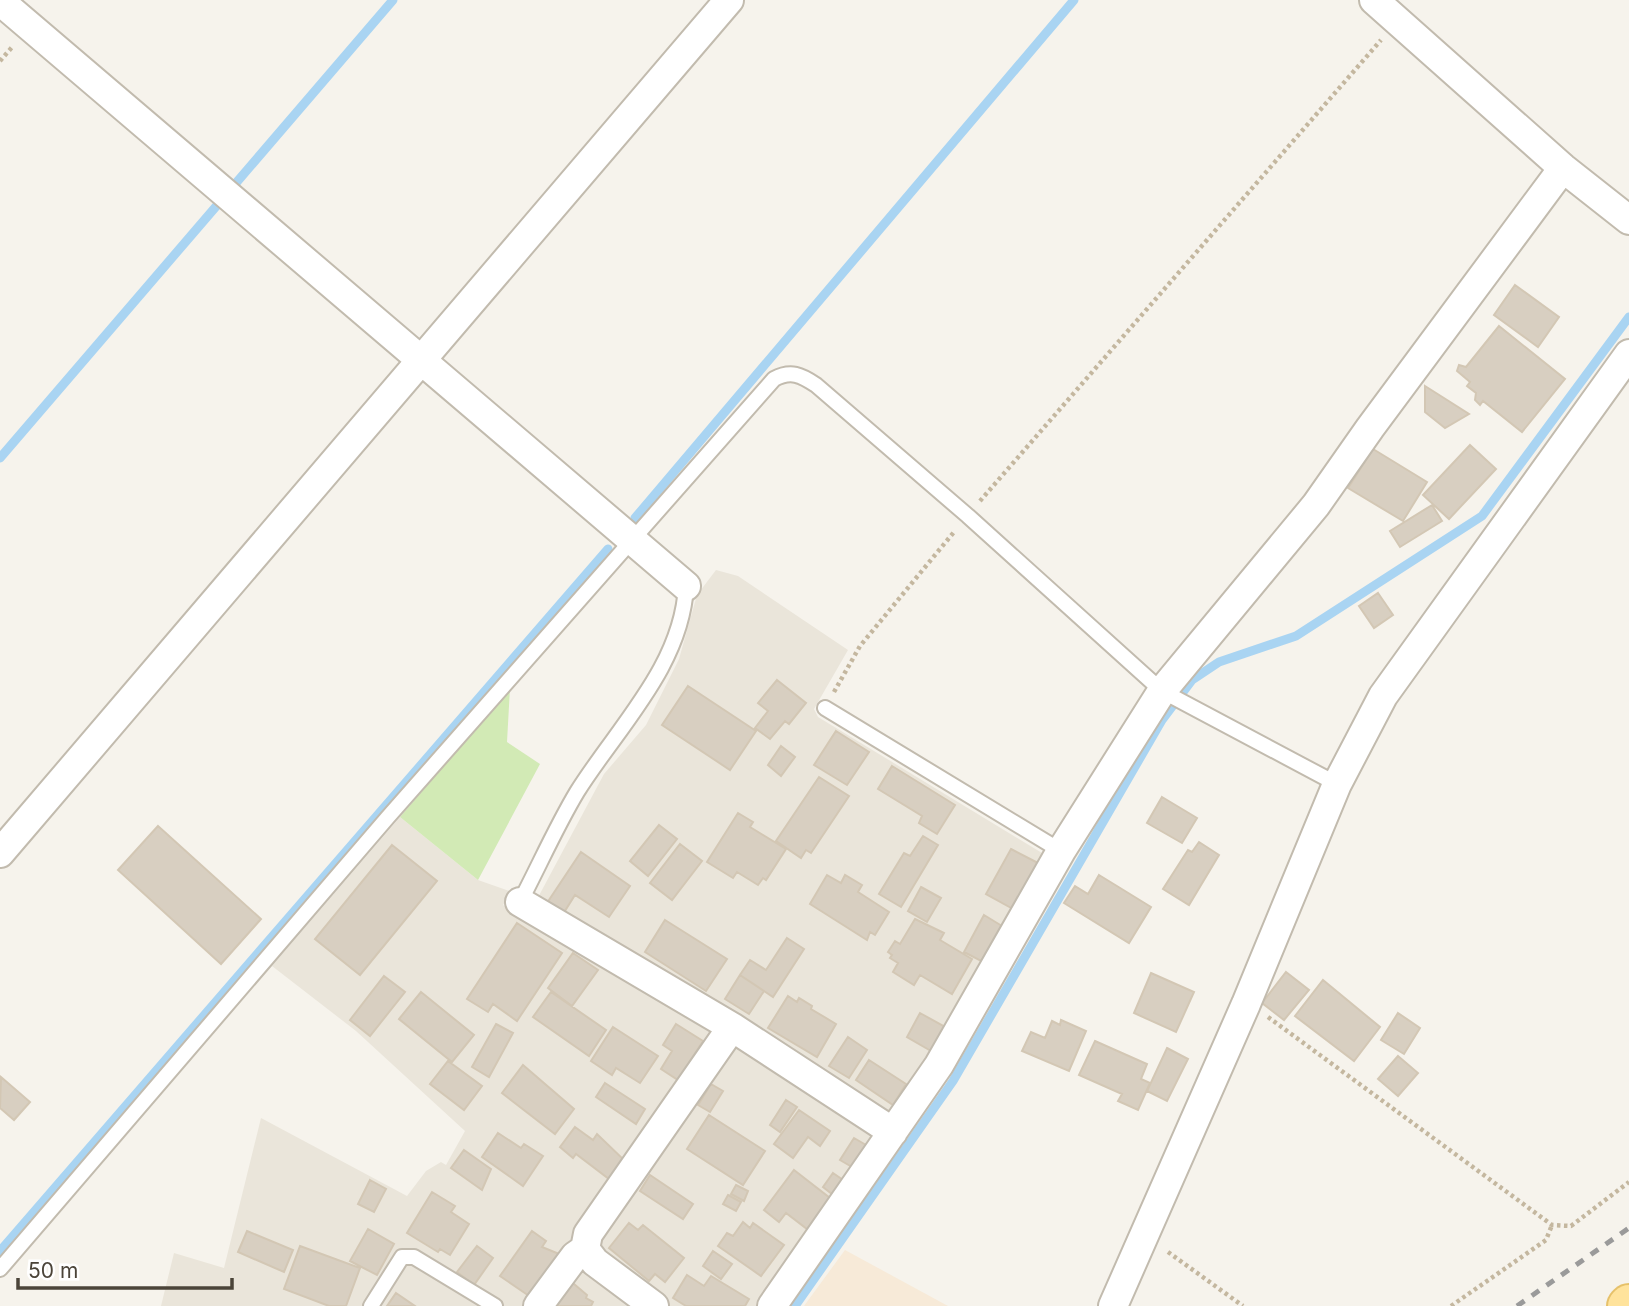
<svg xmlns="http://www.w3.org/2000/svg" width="1629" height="1306" font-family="Inter,sans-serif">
<rect width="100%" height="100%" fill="#f6f3ec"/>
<path fill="#eae5da" d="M716 570 738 576 848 650 814 709 818 717 1047 856 912 1091 760 1306H161L174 1253 224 1268 261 1118 407 1196 426 1171 441 1162 446 1165 465 1131 356 1031 272 966 400 817 478 880 512 892 503 905 527 918 604 774 646 725 679 659 697 595Z"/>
<path fill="#f7ead8" d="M845 1250 948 1306H804Z"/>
<path fill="#d2eab5" d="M510 688 507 742 540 764 478 880 400 817Z"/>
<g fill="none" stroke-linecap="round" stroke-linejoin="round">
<path stroke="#a9d4f2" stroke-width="9" d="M236 183 393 0
M0 458 219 203
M635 518 1074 0
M0 1251 608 549
M795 1306 953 1081 1162 720 1192 680 1219 662 1296 636 1482 516 1629 317"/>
</g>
<path fill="#d8cfc1" stroke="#d3c7b4" stroke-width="2" d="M1515 285 1559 317 1538 347 1494 315Z
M1499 326 1565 379 1522 432 1483 401 1480 405 1475 400 1476 393 1467 386 1470 382 1457 371 1459 365 1466 367Z
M1425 386 1469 414 1445 428 1425 412Z
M1470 445 1496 469 1449 519 1423 495Z
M1373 449 1427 482 1403 521 1348 488Z
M1432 505 1442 521 1400 547 1390 531Z
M1378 593 1393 615 1374 628 1359 606Z
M777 680 806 703 789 724 785 721 770 739 755 728 768 711 758 703Z
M688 686 756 731 730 770 662 725Z
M836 731 869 752 847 785 814 765Z
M781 746 795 757 781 776 768 765Z
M892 766 955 805 937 834 919 823 922 816 878 789Z
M819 777 849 796 811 853 806 850 801 858 776 841Z
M1162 797 1197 818 1182 843 1147 823Z
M738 813 753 822 750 827 786 849 766 880 763 878 758 885 737 872 733 878 707 862Z
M659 825 677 839 648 876 630 861Z
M158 826 261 919 221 964 118 870Z
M923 836 938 845 901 907 879 894 904 853 910 856Z
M1199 842 1219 855 1189 905 1163 889 1188 850 1192 852Z
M680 844 702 861 672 900 650 883Z
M392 845 437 881 360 975 315 939Z
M1011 849 1038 863 1013 909 986 894Z
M581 852 630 886 609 917 575 895 563 914 547 903Z
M827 875 841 883 845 875 862 885 858 892 889 912 875 935 870 932 867 940 810 904Z
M1099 875 1151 907 1129 943 1064 903 1075 886 1088 894Z
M921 887 941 898 927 922 908 911Z
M984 915 1002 926 983 962 964 952Z
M915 919 944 933 940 940 972 959 952 994 920 975 914 985 893 972 898 963 890 958 892 955 888 952 895 941 900 944Z
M665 920 727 959 706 991 645 952Z
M517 923 562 953 517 1021 493 1004 488 1012 467 999Z
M787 938 804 949 773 997 740 975 750 960 766 970Z
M573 953 598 970 572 1006 548 988Z
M1286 972 1309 990 1284 1020 1262 1003Z
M1151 973 1194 992 1176 1032 1134 1013Z
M740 975 764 991 749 1014 725 999Z
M384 976 405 992 370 1036 350 1020Z
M1323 980 1380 1027 1354 1061 1295 1016Z
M421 992 474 1035 452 1062 399 1019Z
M551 992 606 1030 589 1056 533 1017Z
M788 996 797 1002 799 998 812 1006 811 1009 836 1024 817 1057 768 1028Z
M920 1013 945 1027 931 1051 907 1037Z
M1398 1013 1420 1028 1404 1054 1381 1040Z
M1061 1020 1086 1031 1069 1071 1022 1051 1031 1032 1045 1038 1052 1021 1060 1025Z
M496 1024 513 1033 489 1077 472 1067Z
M676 1024 703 1041 678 1080 661 1069 672 1051 663 1045Z
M613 1027 658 1056 640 1083 616 1068 612 1075 591 1061Z
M848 1037 867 1050 849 1078 829 1066Z
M1095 1041 1147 1064 1141 1079 1150 1083 1138 1110 1118 1101 1122 1094 1079 1075Z
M1167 1048 1188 1059 1167 1101 1147 1091Z
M1398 1056 1418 1073 1398 1096 1378 1079Z
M869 1060 906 1084 893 1105 856 1080Z
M448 1061 482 1086 464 1110 430 1084Z
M523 1065 574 1109 555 1134 502 1093Z
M1 1077 30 1102 14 1120 0 1108Z
M605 1083 645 1109 636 1124 596 1097Z
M711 1084 723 1091 710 1112 698 1105Z
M786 1100 797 1107 780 1132 770 1125Z
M799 1110 830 1131 820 1146 808 1137 793 1158 774 1144Z
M709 1115 765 1151 743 1185 687 1149Z
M575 1127 593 1140 597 1134 624 1160 609 1179 576 1154 573 1158 560 1147Z
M498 1133 521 1148 524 1144 543 1156 523 1186 482 1157Z
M854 1138 866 1145 852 1167 840 1160Z
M464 1150 491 1169 482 1190 451 1168Z
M794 1170 830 1198 807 1229 786 1213 779 1222 764 1210Z
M833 1173 843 1180 832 1194 823 1187Z
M650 1175 693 1204 683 1219 640 1191Z
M370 1180 386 1189 374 1212 358 1204Z
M736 1185 748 1191 744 1201 731 1194Z
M432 1192 455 1206 451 1212 469 1224 450 1255 440 1249 438 1252 407 1233Z
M728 1195 741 1202 736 1211 723 1204Z
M743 1222 750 1228 753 1223 784 1245 761 1276 718 1246 727 1233 733 1236Z
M629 1223 638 1230 643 1225 684 1258 665 1282 655 1274 649 1281 609 1248Z
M368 1229 394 1244 377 1275 350 1261Z
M247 1231 293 1250 284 1272 238 1252Z
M532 1231 546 1241 542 1247 564 1256 532 1298 500 1276Z
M300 1246 360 1268 346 1306H329L284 1289Z
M477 1246 493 1258 474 1285 457 1272Z
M713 1251 732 1264 721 1279 703 1266Z
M687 1275 704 1286 711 1276 749 1299 745 1306H686L673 1298Z
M567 1278 587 1295 586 1298 593 1302 591 1306H549Z
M396 1293 415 1306H387Z"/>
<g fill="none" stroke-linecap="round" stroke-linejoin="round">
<defs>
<path id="service" d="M825 708 1061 851
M520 902C539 866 556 827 577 792 617 728 682 666 686 586
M0 1269 388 817 774 379C791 370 801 375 816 385L968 516 1162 691 1337 784
M371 1306 402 1257H414L495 1306"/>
<path id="minor" d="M1374 0 1563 168 1629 220
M0 1 686 586
M0 853 729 0
M520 902 732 1027 893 1132
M538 1306 575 1256 585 1249
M654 1306 595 1262 585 1249 588 1234 732 1027
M772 1306 939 1065 1061 851 1162 691 1316 505 1370 428 1563 168
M1113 1306 1246 1004 1337 784 1383 696 1629 354"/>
<path id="primary" d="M1627 1306 1629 1304"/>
</defs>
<use href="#service" stroke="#c2bbae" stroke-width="18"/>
<use href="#minor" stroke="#c2bbae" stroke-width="32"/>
<use href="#primary" stroke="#e6c16a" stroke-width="42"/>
<path stroke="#c4b79f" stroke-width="4.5" stroke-dasharray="3.5 3.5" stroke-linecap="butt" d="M0 61 13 46
M980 501 1381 40
M834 692 860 646 954 532
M1268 1017 1552 1225 1571 1226 1629 1182
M1168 1252 1243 1306
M1451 1306 1546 1240 1552 1225"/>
<use href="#service" stroke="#fff" stroke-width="14"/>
<use href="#minor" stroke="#fff" stroke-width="28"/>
<use href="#primary" stroke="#ffe39c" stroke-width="38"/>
<path stroke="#9a9a9a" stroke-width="5" stroke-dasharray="9 9" stroke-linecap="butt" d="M1517 1306 1629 1228"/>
</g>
<path d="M18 1278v10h214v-10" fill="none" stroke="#4b4439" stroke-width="3.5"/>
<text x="28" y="1278" font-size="21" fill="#4b4439" stroke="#ffffff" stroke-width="5" paint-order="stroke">50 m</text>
</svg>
